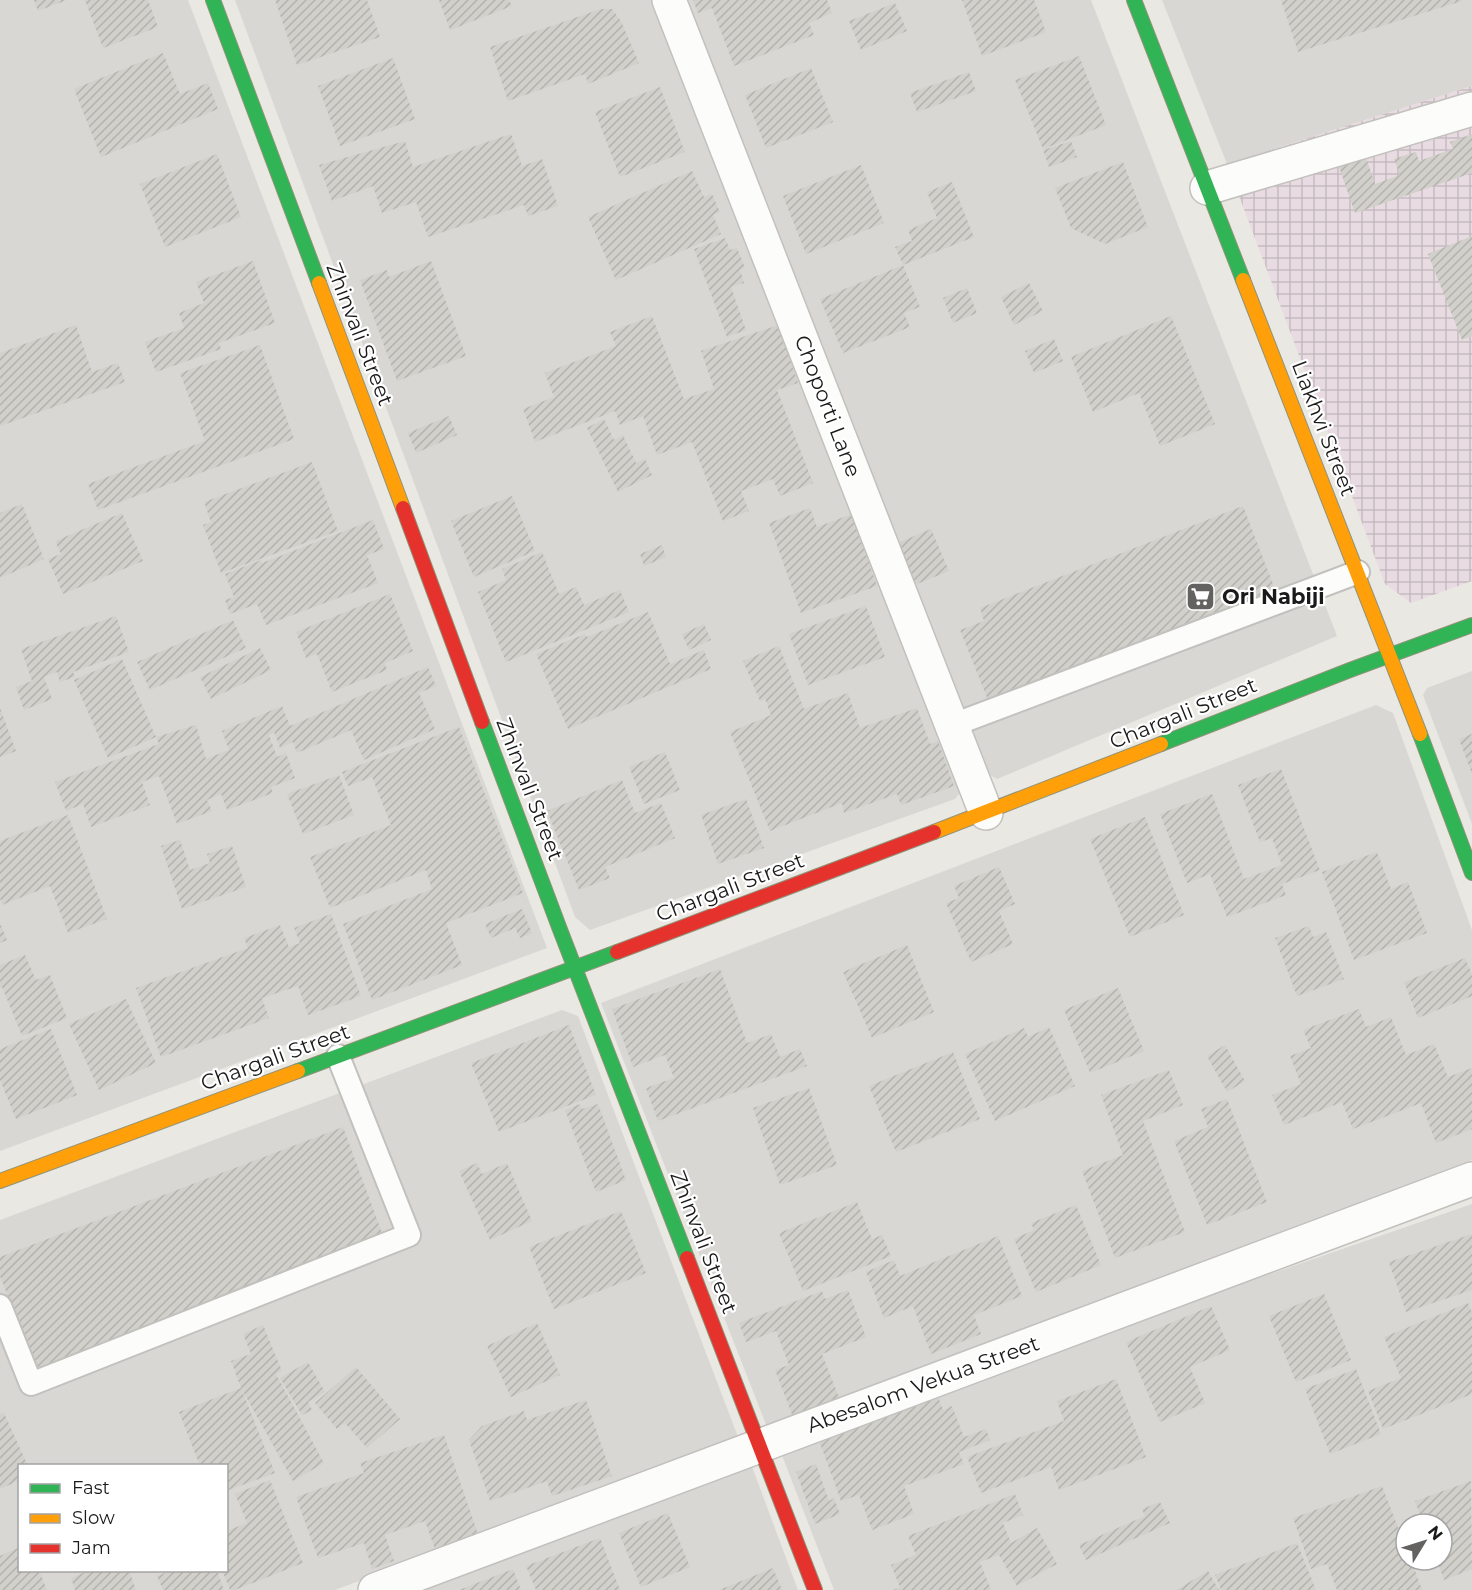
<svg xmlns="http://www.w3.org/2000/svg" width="1472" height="1590" font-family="Montserrat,sans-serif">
<defs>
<pattern id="industrial-grid" width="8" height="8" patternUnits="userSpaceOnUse" patternTransform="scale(1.5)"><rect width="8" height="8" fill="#e8dbe1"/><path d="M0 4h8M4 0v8" fill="none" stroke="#c6bbc0"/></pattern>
<pattern id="building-hatch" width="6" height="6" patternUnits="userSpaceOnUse" patternTransform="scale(1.5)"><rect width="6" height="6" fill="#d2d0cb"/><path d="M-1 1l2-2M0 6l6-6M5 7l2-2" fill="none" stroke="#b4b2ae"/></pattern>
</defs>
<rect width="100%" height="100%" fill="#eae8e2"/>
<path fill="#d9d7d4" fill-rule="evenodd" d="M0 0H188L547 948 0 1151Z
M235 0H656L962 790 955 799 590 930 575 917Z
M681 0H1091L1337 636 997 779 983 771Z
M1162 0H1472V86L1227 164Z
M1472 671V824L1423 695 1427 688Z
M1376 705 1393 713 1472 930V1160L769 1432 601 1003Z
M562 1010 578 1016 738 1437 732 1442 335 1590H0V1220ZM20 1466H226V1570H20Z
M1472 1204V1590H834L778 1445ZM1406 1524H1442V1560H1406Z
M751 1464 798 1590H417Z"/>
<path fill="url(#industrial-grid)" d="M1472 86V581L1411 603 1385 584 1227 164Z"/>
<path fill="url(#building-hatch)" d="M34 0H67L38 11Z
M85 0H148L158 27 103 48Z
M275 0H367L380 37 297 65Z
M439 0H509L512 6 450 30Z
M693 0H827L832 13 809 23 814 35 734 66 712 8 698 13Z
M962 0H1034L1046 32 982 56Z
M1281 0H1462V1L1298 52Z
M895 3 907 31 861 50 849 21Z
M601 9H612L621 21 639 63 588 84 585 74 508 101 490 47Z
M163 53 180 94 208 83 218 109 101 157 74 89Z
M1079 56 1106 125 1043 149 1015 80Z
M393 58 415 119 340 146 318 86Z
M811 68 833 122 766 148 745 95Z
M969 72 976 91 917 112 910 93Z
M660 87 685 152 620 177 595 112Z
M511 134 522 166 542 159 558 206 528 216 524 205 428 237 416 202 382 213 373 186 332 201 319 165 405 141 413 167Z
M1472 134V173L1355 213 1338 164 1365 155 1375 184 1400 175 1394 159 1416 152 1419 161 1453 149 1450 142Z
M1071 141 1077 157 1049 167 1043 150Z
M217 154 241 217 165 247 140 184Z
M1123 162 1148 227 1105 244 1071 228 1055 188Z
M861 165 884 223 806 254 783 196Z
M692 171 704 197 712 194 720 212 713 215 721 234 616 280 588 217Z
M952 182 974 237 903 265 920 307 904 313 910 327 843 353 820 299 903 265 895 247 912 241 908 230 937 218 927 192Z
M1472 236V336L1462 340 1428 254Z
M725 238 730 250 737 248 745 268 740 270 744 283 731 287 746 330 727 337 694 249Z
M253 261 275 323 219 343 221 349 156 372 145 342 184 328 179 313 204 303 196 282Z
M431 261 466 356 397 381 360 280 387 270 389 277Z
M1029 283 1043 311 1014 325 1001 297Z
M967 288 977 313 953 323 943 298Z
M652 316 684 399 714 389 701 351 778 325 798 383 777 390 813 483 780 496 773 479 741 491 749 511 723 521 692 442 657 455 643 416 620 425 615 411 535 442 523 409 554 397 545 373 616 346 610 332Z
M1171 316 1215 424 1160 446 1139 393 1093 412 1071 357Z
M76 325 92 372 118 363 125 382 0 426V353Z
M1054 339 1063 361 1034 373 1025 351Z
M260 345 294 439 98 510 88 484 205 441 180 373Z
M449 416 457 435 416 453 408 433Z
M604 419 614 440 623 435 636 463 645 459 652 475 618 492 587 428Z
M312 462 338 531 221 573 203 525 211 522 204 502Z
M512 496 535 551 474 577 451 521Z
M22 504 44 559 0 578V513Z
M1243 506 1275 589 988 700 960 630 984 621 980 608Z
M810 508 817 527 852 514 877 586 801 613 769 523Z
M122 513 143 561 63 594 48 559 61 554 55 541Z
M373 520 384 549 367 555 378 583 266 625 257 604 230 614 225 600 234 597 225 574 261 560 262 563Z
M931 529 949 571 912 586 895 544Z
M662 545 666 557 644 566 640 554Z
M542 552 559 594 576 587 584 605 620 590 629 612 506 662 478 592 506 580 502 569Z
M390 594 413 651 385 663 387 670 332 692 317 654 306 658 296 632Z
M866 606 885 657 808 685 789 634Z
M648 612 670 664 704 650 711 669 568 729 536 654 585 634 587 637Z
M116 616 129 652 73 672 75 677 60 682 57 672 44 677 52 699 24 710 16 687 32 681 21 649Z
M233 620 246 648 150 690 137 662Z
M704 624 711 640 689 650 682 634Z
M779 646 804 709 848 693 860 728 917 708 930 744 938 741 954 786 901 805 897 794 844 813 842 803 770 831 730 732 771 715 765 699 760 701 743 661Z
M260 648 271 670 211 699 200 677Z
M122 659 156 737 196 725 206 759 229 750 222 731 282 706 290 726 428 667 436 686 419 693 435 729 364 760 351 730 297 753 293 742 280 748 274 732 269 735 277 757 286 753 295 778 271 787 273 793 227 810 221 794 207 800 212 811 177 824 159 776 142 782 150 805 91 827 83 804 66 811 55 782 159 744 156 737 108 758 74 680Z
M0 708 16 751 0 757Z
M459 727 523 893 446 923 462 965 372 1000 343 924 432 889 426 870 330 908 310 857 391 825 372 777 348 786 342 772Z
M1472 734V774L1459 739Z
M665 752 680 790 644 804 629 767Z
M1281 769 1320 870 1282 884 1286 895 1227 917 1210 874 1187 883 1160 814 1212 794 1244 879 1282 865 1272 838 1260 842 1238 785Z
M339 775 354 815 303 834 287 794Z
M622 780 635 813 661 803 675 838 605 867 610 878 579 890 547 811Z
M746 799 764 848 718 864 701 815Z
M68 815 107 919 68 933 50 886 2 905 0 898V841Z
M1145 817 1184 915 1130 937 1090 839Z
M180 840 190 870 210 863 207 854 232 846 246 887 182 909 161 846Z
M1377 852 1391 889 1408 882 1427 933 1354 960 1322 872Z
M999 867 1015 904 999 911 1013 944 971 962 946 903 959 898 954 886Z
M522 909 532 933 520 938 515 928 491 938 485 924Z
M331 914 361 996 308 1015 298 986 262 998 269 1018 161 1057 136 988 248 948 244 938 280 925 289 947 300 943 294 928Z
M0 923 7 940 0 943Z
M1309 926 1313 937 1326 932 1344 979 1297 996 1275 938Z
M907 945 934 1012 872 1038 843 972Z
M25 955 36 980 50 975 67 1018 22 1036 2 987 0 988V965Z
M1465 958 1472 974V996L1418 1018 1404 982Z
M720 969 747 1043 771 1034 780 1057 800 1049 807 1066 658 1121 646 1088 674 1078 665 1055 633 1067 612 1009Z
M1118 988 1144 1051 1090 1073 1064 1010Z
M126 999 156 1063 99 1090 69 1024Z
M1359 1009 1366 1027 1391 1017 1406 1055 1434 1044 1448 1077 1472 1068V1129L1436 1143 1421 1103 1353 1129 1342 1102 1284 1125 1272 1095 1301 1084 1290 1056 1311 1048 1303 1030Z
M569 1025 596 1095 499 1132 471 1063Z
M1049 1027 1075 1086 995 1121 965 1054 1024 1028 1028 1037Z
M51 1029 77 1095 16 1119 0 1080V1049Z
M1225 1045 1245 1081 1227 1092 1207 1056Z
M953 1052 980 1119 896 1152 869 1086Z
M1169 1070 1183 1105 1143 1121 1185 1232 1115 1258 1082 1171 1123 1155 1101 1095Z
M809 1088 837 1165 780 1185 753 1108Z
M1227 1099 1267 1202 1207 1225 1174 1141 1208 1127 1201 1109Z
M580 1104 582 1109 598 1104 626 1180 596 1192 565 1110Z
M343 1127 385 1241 37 1372 0 1276V1257Z
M477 1163 482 1174 507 1163 532 1221 490 1240 459 1171Z
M857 1202 872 1239 882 1235 891 1256 803 1291 779 1233Z
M1076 1205 1101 1265 1036 1292 1014 1239 1034 1230 1031 1223Z
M621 1211 646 1273 554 1309 529 1247Z
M1472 1234V1290L1406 1312 1389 1262Z
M998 1236 1022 1296 974 1315 981 1334 931 1354 913 1306 884 1318 866 1272 894 1260 900 1276Z
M848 1290 866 1337 822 1354 840 1400 793 1417 775 1370 789 1365 776 1331 746 1342 739 1323 822 1291 825 1299Z
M1324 1294 1351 1360 1296 1382 1269 1316Z
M1468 1303 1472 1312V1394L1383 1429 1368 1391 1401 1378 1384 1337Z
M1211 1306 1230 1350 1190 1367 1205 1403 1160 1422 1126 1342Z
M537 1323 560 1375 511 1397 487 1346Z
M263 1325 282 1371 276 1374 324 1463 293 1481 241 1388 231 1361 251 1354 243 1334Z
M308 1362 325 1392 308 1402 312 1410 302 1415 280 1378Z
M356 1367 400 1419 367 1448 345 1423 337 1429 315 1403Z
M1356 1369 1381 1434 1330 1454 1305 1389Z
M1116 1379 1146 1457 1059 1490 1051 1467 981 1493 967 1457 1064 1421 1057 1401Z
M241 1388 275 1473 226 1491V1466H200L179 1412Z
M936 1391 943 1410 952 1406 964 1437 986 1429 990 1440 959 1452 964 1464 904 1486 914 1514 872 1530 859 1495 841 1501 817 1435Z
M586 1400 612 1476 552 1496 547 1481 490 1501 469 1440 482 1426 524 1411 527 1420Z
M4 1413 28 1466H20V1480L0 1489V1414Z
M444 1435 478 1534 435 1549 425 1521 385 1535 394 1561 372 1569 364 1543 318 1558 296 1497 364 1473 360 1463Z
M816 1464 829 1501 834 1498 840 1514 815 1524 796 1472Z
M270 1480 303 1563 235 1590H230L222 1570H226V1531L247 1523 235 1494Z
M1471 1481 1472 1569 1444 1580 1437 1560H1442V1524H1423L1415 1501Z
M1382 1486 1406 1548V1560H1411L1422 1590H1337L1327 1564 1311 1569 1293 1518Z
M1015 1494 1023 1515 1003 1523 1011 1543 1037 1528 1057 1564 1017 1586 999 1555 980 1562 991 1590H893L900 1587 891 1565 916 1555 908 1536Z
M1160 1502 1170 1523 1086 1560 1079 1545 1145 1516 1142 1509Z
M668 1513 690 1567 641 1587 619 1533Z
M600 1538 620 1590H536L526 1566Z
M1297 1543 1316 1590H1221L1215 1575Z
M20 1547V1570H39L47 1590H0V1556Z
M773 1568 782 1590H719Z
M513 1569 521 1590H459Z
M90 1570H129L136 1590H75L71 1578Z
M173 1570H217L224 1590H163L157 1576Z
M1208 1571 1219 1590H1176Z"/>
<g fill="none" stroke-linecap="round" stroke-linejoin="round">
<defs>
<path id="lane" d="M953 725 1358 572
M0 1306 31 1384 409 1235 338 1056"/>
<path id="street" d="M669 0 986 813
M1207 188 1472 109
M375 1590 1472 1179"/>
<path id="fast" d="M213 0 319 283
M1134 0 1243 280
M482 722 559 927 687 1258
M1420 734 1472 873
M1161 744 1350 670 1472 625
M298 1071 617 952"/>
<path id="slow" d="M1243 280 1420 734
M319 283 403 508
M934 832 1161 744
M0 1181 298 1071"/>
<path id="jam" d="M403 508 482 722
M617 952 934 832
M687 1258 815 1590"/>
</defs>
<use href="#lane" stroke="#c2c1be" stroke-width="26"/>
<use href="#street" stroke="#c2c1be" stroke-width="36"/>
<use href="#fast" stroke="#90937a" stroke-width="16"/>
<use href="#slow" stroke="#90937a" stroke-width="16"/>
<use href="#jam" stroke="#90937a" stroke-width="16"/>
<use href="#lane" stroke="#fcfcfb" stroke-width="22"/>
<use href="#street" stroke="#fcfcfb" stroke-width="33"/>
<use href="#fast" stroke="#30b455" stroke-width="14"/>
<use href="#slow" stroke="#ff9f0a" stroke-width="14"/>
<use href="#jam" stroke="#e5322d" stroke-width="14"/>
</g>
<defs>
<symbol id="supermarket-square" viewBox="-11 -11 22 22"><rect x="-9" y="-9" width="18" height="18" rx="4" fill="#636260" stroke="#fff"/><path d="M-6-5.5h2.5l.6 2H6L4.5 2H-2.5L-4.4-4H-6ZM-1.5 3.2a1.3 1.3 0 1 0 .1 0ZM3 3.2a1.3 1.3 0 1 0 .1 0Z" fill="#fff"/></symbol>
</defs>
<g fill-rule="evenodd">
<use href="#supermarket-square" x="1184" y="580" width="33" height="33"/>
</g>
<g text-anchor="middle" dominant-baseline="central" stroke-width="4.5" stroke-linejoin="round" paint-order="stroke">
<g font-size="21" fill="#1a1a1a" stroke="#fff">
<text transform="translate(360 334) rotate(69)">Zhinvali Street</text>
<text transform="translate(828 406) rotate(69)">Choporti Lane</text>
<text transform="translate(1324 428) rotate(69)">Liakhvi Street</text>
<text transform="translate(1183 713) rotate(-22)">Chargali Street</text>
<text transform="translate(530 789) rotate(69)">Zhinvali Street</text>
<text transform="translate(730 887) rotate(-21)">Chargali Street</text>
<text transform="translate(275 1057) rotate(-20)">Chargali Street</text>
<text transform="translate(704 1242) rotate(69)">Zhinvali Street</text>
<text transform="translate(923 1384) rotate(-20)">Abesalom Vekua Street</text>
</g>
<g font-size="21" font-weight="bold" fill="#1a1a1a" stroke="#fff" text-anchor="start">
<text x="1222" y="596">Ori Nabiji</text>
</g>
</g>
<rect x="18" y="1464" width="210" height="108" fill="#ffffff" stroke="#a3a3a3" stroke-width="1.5"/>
<rect x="30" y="1484" width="30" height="9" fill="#30b455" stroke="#a3a3a3" stroke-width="1.5"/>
<text x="72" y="1494" font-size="18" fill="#1a1a1a">Fast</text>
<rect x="30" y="1514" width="30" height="9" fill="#ff9f0a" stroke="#a3a3a3" stroke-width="1.5"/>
<text x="72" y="1524" font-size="18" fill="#1a1a1a">Slow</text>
<rect x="30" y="1544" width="30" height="9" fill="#e5322d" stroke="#a3a3a3" stroke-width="1.5"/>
<text x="72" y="1554" font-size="18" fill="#1a1a1a">Jam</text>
<g transform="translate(1424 1542) rotate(52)"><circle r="28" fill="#ffffff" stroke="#a3a3a3" stroke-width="1.5"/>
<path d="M0-4.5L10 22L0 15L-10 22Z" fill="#636260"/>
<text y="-9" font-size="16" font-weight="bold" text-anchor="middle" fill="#1a1a1a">N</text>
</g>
</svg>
